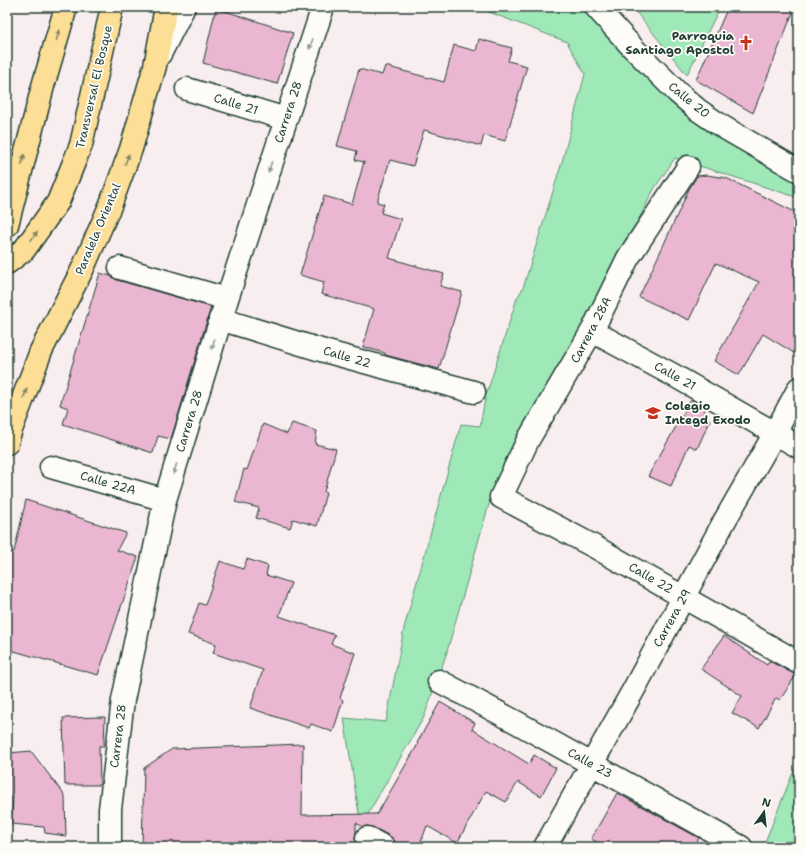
<svg xmlns="http://www.w3.org/2000/svg" width="806" height="854" font-family="'Shantell Sans',sans-serif">
<rect width="100%" height="100%" fill="#f9eeef"/>
<filter id="ink" filterUnits="userSpaceOnUse"><feTurbulence type="fractalNoise" baseFrequency=".025" numOctaves="2"/><feDisplacementMap in="SourceGraphic" scale="8" xChannelSelector="R" yChannelSelector="G"/><feConvolveMatrix kernelMatrix="1 2 1 2 8 2 1 2 1" color-interpolation-filters="sRGB"/></filter>
<g filter="url(#ink)">
<path fill="#9fe8b8" stroke="#5f9276" d="M476 7H576L592 12 692 113 799 172V198L675 158 654 189 575 346 495 483 446 655 424 717 361 826 344 718 386 722 404 628 461 424 480 426 485 399 517 298 523 288 562 162 585 74 567 42Z
M632 7H720L687 75Z
M799 762V847H763L792 775Z"/>
<path fill="#ebb6d1" stroke="#1f3d34" d="M728 7H795L753 113 696 80Z
M216 8 293 33 277 84 203 63Z
M479 39 512 48 508 61 527 66 505 141 484 135 481 146 424 130 413 166 390 160 377 202 384 204 381 213 401 219 389 258 444 274 440 286 462 292 439 369 385 355V353L363 347 374 309 321 294 324 282 300 275 324 196 352 204 364 162 355 160 357 151 337 146 359 69 382 75 385 66 444 82 454 45 476 51Z
M707 175 726 178 799 214V356L763 334 739 375 714 361 759 282 716 263 689 320 639 297 664 244 689 189 697 176Z
M100 273 111 276 117 280 211 307 171 439 158 436 153 453 63 424 68 408 60 405Z
M691 400 706 408 702 416 710 420 697 449 689 445 671 486 648 476Z
M292 423 317 431 315 444 336 449 324 492 326 493 317 526 293 519 290 528 256 518 259 508 235 502 244 469 247 470 263 424 287 434Z
M26 500 126 533 117 550 138 557 98 675 7 649V552H14Z
M247 559 268 566 266 575 291 583 279 616 335 635 331 644 355 653 340 698 343 700 333 732 311 724 309 728 250 708 263 670 213 653 216 644 188 634 199 603 205 605 220 561 243 569Z
M724 636 767 665 769 661 796 675 780 700 776 698 759 728 732 713 742 696 701 669Z
M440 702 475 723 472 729 529 764 534 755 556 768 541 796 518 782 506 802 486 791 457 843 427 826 419 847H401L396 844 394 840 390 836 373 827 367 826 363 827 356 823V832L355 838 357 847H142L144 768 172 749 303 744 302 815 377 814 418 744 417 743Z
M105 717 104 746H99L100 785H65L63 718Z
M31 751 65 796 66 836 45 833 44 827 11 824 13 796H9V753Z
M617 793 699 838 694 847H606L591 839Z"/>
<g fill="none" stroke-linecap="round" stroke-linejoin="round">
<defs>
<path id="street" d="M596 7 634 49 677 92 698 110 723 127 799 171
M160 54 184 7
M187 89 286 119
M688 167 628 258 592 331 528 440 501 497 595 547 799 663
M120 268 227 299
M220 319 324 351 474 392
M592 331 675 376 799 447
M51 467 165 500
M439 681 516 722 741 847
M367 838 384 847
M110 847V809L123 700 165 500 227 299 323 7
M545 847 634 689 725 520 775 433 799 388"/>
<path id="primary" d="M7 263 24 250 58 202 81 145 112 7"/>
<path id="highway" d="M7 225 43 86 66 7
M7 443 9 435 41 351 83 268 110 206 131 149 155 66 166 7"/>
</defs>
<use href="#street" stroke="#1f3d34" stroke-width="25"/>
<use href="#primary" stroke="#1f3d34" stroke-width="25"/>
<use href="#highway" stroke="#1f3d34" stroke-width="25"/>
<use href="#street" stroke="#fdfcf7" stroke-width="22"/>
<use href="#primary" stroke="#fcde96" stroke-width="22"/>
<use href="#highway" stroke="#fcde96" stroke-width="22"/>
</g>
<defs><path id="oneway-solid" d="M-6-.8H1V-3.2L6.5 0L1 3.2V.8H-6Z"/></defs>
<g fill="#828560">
<use href="#oneway-solid" transform="translate(58 35) rotate(-73)"/>
<use href="#oneway-solid" transform="translate(127 159) rotate(-70)"/>
<use href="#oneway-solid" transform="translate(23 160) rotate(-75)"/>
<use href="#oneway-solid" transform="translate(34 236) rotate(-54)"/>
<use href="#oneway-solid" transform="translate(25 394) rotate(-69)"/>
</g>
<g fill="#8e9c96">
<use href="#oneway-solid" transform="translate(311 44) rotate(108)"/>
<use href="#oneway-solid" transform="translate(270 167) rotate(108)"/>
<use href="#oneway-solid" transform="translate(213 344) rotate(107)"/>
<use href="#oneway-solid" transform="translate(175 469) rotate(107)"/>
</g>
</g>
<defs>
<symbol id="church-bare" viewBox="-9 -9 18 18"><path d="M-1.2-6h2.4v3.5h3.3v2.4h-3.3V6h-2.4V-.1h-3.3v-2.4h3.3Z" fill="#c8321e" stroke="#fdfcf7" stroke-width="2.5" paint-order="stroke"/></symbol>
<symbol id="school-bare" viewBox="-9 -9 18 18"><path d="M0-5L7-2L0 1L-7-2ZM-4 1L0 2.5L4 1V4Q0 6-4 4Z" fill="#c8321e" stroke="#fdfcf7" stroke-width="2.5" paint-order="stroke"/></symbol>
</defs>
<g fill-rule="evenodd">
<use href="#church-bare" x="735" y="32" width="22" height="22"/>
<use href="#school-bare" x="642" y="402" width="22" height="22"/>
</g>
<g text-anchor="middle" dominant-baseline="central" stroke-width="3.5" stroke-linejoin="round" paint-order="stroke">
<g font-size="12" font-weight="bold" fill="#1f3d34" stroke="#fdfcf7" text-anchor="end">
<text x="734" y="36">Parroquia<tspan x="734" dy="14">Santiago Apostol</tspan></text>
<text x="665" y="406" text-anchor="start">Colegio<tspan x="665" dy="14">Integd Exodo</tspan></text>
</g>
<g font-size="12" fill="#1f3d34" stroke="#fdfcf7">
<text transform="translate(94 87) rotate(-77)">Transversal El Bosque</text>
<text transform="translate(689 100) rotate(39)">Calle 20</text>
<text transform="translate(236 104) rotate(17)">Calle 21</text>
<text transform="translate(288 112) rotate(-72)">Carrera 28</text>
<text transform="translate(98 229) rotate(-67)">Paralela Oriental</text>
<text transform="translate(591 330) rotate(-62)">Carrera 28A</text>
<text transform="translate(347 357) rotate(16)">Calle 22</text>
<text transform="translate(675 376) rotate(29)">Calle 21</text>
<text transform="translate(189 421) rotate(-73)">Carrera 28</text>
<text transform="translate(108 483) rotate(16)">Calle 22A</text>
<text transform="translate(651 578) rotate(30)">Calle 22</text>
<text transform="translate(672 618) rotate(-61)">Carrera 29</text>
<text transform="translate(118 736) rotate(-83)">Carrera 28</text>
<text transform="translate(590 763) rotate(29)">Calle 23</text>
</g>
</g>
<rect width="806" height="854" fill="none" stroke="#fdfcf7" stroke-width="24"/>
<rect x="12" y="12" width="782" height="830" fill="none" stroke="#1f3d34" stroke-width="1.5" filter="url(#ink)"/>
<g transform="translate(764 812) rotate(15)" stroke="#fdfcf7" stroke-width="3" paint-order="stroke">
<path d="M0-3L7 15L0 10L-7 15Z" fill="#1f3d34"/>
<text y="-6" font-size="11" font-weight="bold" text-anchor="middle" fill="#1f3d34">N</text>
</g>
</svg>
